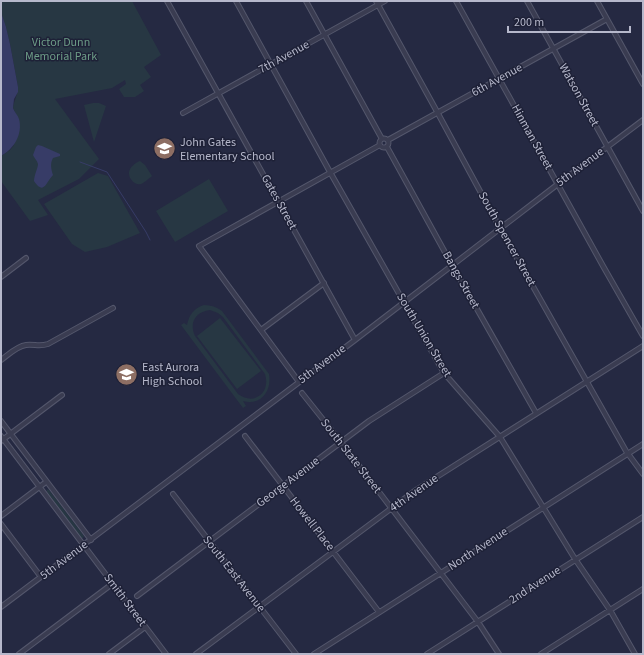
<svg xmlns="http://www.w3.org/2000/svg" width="644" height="655" font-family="'Source Sans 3',sans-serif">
<rect width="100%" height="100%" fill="#252942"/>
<path fill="#273743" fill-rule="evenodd" d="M1 1H132L161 55 144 67 151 77 140 85 144 91 135 97H124L119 89 126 84 125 80 112 88 55 99 99 159 79 179 38 200 48 215 30 221 1 181V156L10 150 14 145 16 114 13 108C14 101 18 94 18 87L10 44 6 27 1 12Z
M93 103H99L106 106 94 142 84 105Z
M140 161 145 165 152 176 151 177C148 179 144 183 141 184 135 186 128 178 129 172 130 167 135 163 140 161Z
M98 173 108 176 140 233 107 247 85 252 72 244 44 204Z
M209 179 228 211 175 242 156 211Z
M204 305C211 305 217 307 222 311L269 374C272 391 261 406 243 401L246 406 243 408 181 325 184 323 187 325C189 315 194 308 204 305ZM210 310 218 313 223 317 265 374C271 393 254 406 238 394L195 336C189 323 195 312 210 310Z
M220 318 261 371 237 389 197 336Z
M48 489 49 490 84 536 83 538H81L47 492V490Z"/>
<path fill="#373c67" d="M1 12 6 27 10 44 18 87V92L14 99 13 108C14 112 18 115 19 119 23 134 14 149 1 156Z
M38 145 42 146 60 154V156L53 158C50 163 51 169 53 175 46 182 44 196 34 181 34 175 38 168 38 164 37 160 34 158 33 155L36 147Z"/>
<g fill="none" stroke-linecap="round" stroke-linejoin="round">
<path stroke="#373c67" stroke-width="1" d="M80 162 107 172 146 232 150 240"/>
<defs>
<path id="street" d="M167 1 355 340
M236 1 330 172 444 373 500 437 575 559 610 610 635 654
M306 1 382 139
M376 1 435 108 500 228 626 451 643 474
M456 1 603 266 643 336
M527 1 643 211
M597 1 643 84
M183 113 385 1
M379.5 143a4.5 4.5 0 1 1 9 0a4.5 4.5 0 1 1-9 0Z
M388 140 607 19
M387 147 452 265 536 413
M1 277 26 258
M261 330 324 283
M1 360C8 355 17 346 26 345 35 344 39 347 48 344L113 308
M299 382 199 246 380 145
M302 393 341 442 478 622 499 654
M1 421 91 540
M1 436 166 654
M245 436 379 612
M1 441 62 395
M173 494 296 654
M1 516 46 482
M1 524 41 577
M137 596 369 421 444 373
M1 607 355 340 558 184 643 120
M19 654 112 584
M109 654 145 627
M196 654 416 490 643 346
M314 654 643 444
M427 654 643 517
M541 654 643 589"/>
</defs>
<use href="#street" stroke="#54576c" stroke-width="6"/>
<use href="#street" stroke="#3a3c51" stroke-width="4"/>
</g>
<defs>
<symbol id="school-disc" viewBox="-11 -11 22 22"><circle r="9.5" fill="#8d6e63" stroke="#1e2137"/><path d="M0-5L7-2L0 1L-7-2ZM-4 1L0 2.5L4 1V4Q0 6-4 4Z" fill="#fff"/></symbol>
</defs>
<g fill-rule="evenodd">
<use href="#school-disc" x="152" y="136" width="25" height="25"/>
<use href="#school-disc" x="114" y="362" width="25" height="25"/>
</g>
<g text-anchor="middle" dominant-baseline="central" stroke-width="3" stroke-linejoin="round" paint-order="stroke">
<g font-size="12" fill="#6d9d87" stroke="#1e2137">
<text x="61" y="42">Victor Dunn<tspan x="61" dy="14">Memorial Park</tspan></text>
</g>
<g font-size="12" fill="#b6b8cb" stroke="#1e2137">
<text transform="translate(284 57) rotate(-29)">7th Avenue</text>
<text transform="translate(497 80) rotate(-29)">6th Avenue</text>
<text transform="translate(579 95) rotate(61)">Watson Street</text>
<text transform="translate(532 137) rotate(61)">Hinman Street</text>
<text transform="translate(580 167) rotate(-37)">5th Avenue</text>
<text transform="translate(279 202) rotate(61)">Gates Street</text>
<text transform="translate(507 239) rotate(61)">South Spencer Street</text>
<text transform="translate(461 280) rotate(61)">Bangs Street</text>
<text transform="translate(424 335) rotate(59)">South Union Street</text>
<text transform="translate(322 364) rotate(-37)">5th Avenue</text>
<text transform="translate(351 456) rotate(52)">South State Street</text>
<text transform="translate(288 482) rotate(-37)">George Avenue</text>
<text transform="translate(414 493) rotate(-35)">4th Avenue</text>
<text transform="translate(312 524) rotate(52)">Howell Place</text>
<text transform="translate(478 549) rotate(-33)">North Avenue</text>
<text transform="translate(64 560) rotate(-37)">5th Avenue</text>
<text transform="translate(234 574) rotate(52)">South East Avenue</text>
<text transform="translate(535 585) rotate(-33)">2nd Avenue</text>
<text transform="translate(125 600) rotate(53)">Smith Street</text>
</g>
<g font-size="12" fill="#b6b8cb" stroke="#1e2137" text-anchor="start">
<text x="180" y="142">John Gates<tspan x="180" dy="14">Elementary School</tspan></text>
<text x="142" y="367">East Aurora<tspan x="142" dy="14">High School</tspan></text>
</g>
</g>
<rect width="644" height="655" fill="none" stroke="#b6b8cb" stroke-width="4"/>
<path d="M508 26v6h122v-6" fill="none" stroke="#b6b8cb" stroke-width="2"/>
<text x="514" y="26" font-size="12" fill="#b6b8cb" stroke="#1e2137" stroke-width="3" paint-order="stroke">200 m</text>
</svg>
